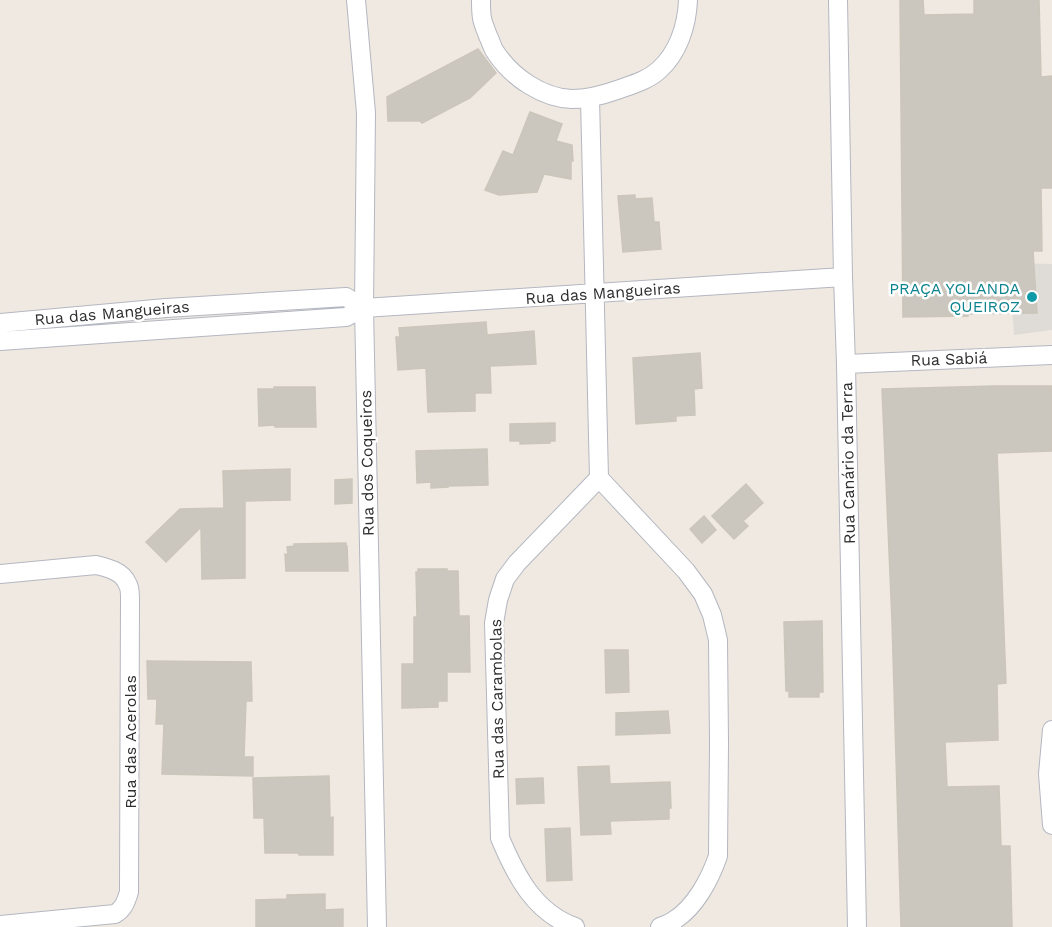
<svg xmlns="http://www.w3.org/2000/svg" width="1052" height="927" font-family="'Work Sans',sans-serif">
<rect width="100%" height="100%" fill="#efe9e1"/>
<path fill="#dfdcd8" d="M1009 263 1052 264V330L1014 335Z"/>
<path fill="#cbc7bf" stroke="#cbc5ba" stroke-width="1.5" d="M900 0H923L924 15 974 14V0H1039L1041 77 1052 76V188H1041L1042 251H1033L1037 313 968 314V316L903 317Z
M478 49 496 73 470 98 422 123 420 121H388L387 97Z
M530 112 562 124 556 141 572 145 573 161H571V179L544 174 537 192 499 195 485 190 503 151 513 155Z
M635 195V199L652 198 654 222H659L661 249 623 252 618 196Z
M486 322 487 335 534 331 536 364 490 366 491 393H475V411L428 412 426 368 398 370 396 337H400L399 328Z
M700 353 702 388 694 389 695 415 676 416V421L636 424 633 358Z
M994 386H1052V451L997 453 1006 683 997 684 998 740 945 742 947 787 999 786 1001 846H1010L1012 927H901L892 621 882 389Z
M274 387H315L316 427H275V425L259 426 258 389H274Z
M555 423V441H550V443L520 444V441H510V424Z
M487 449 488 485 448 486V487L431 488V482L417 483 416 451Z
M290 469V500L245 501V578L202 579 201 527 166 562 146 542 180 509 224 508 223 471Z
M352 479V503L335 504V480Z
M746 484 763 503 743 521 748 526 734 539 712 516Z
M704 516 716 530 702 543 690 529Z
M346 543V546H347L348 571H286L285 554 288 555 287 547 294 546V544Z
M418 569H447V571H458L459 616H469L470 672H447V701H438V707L402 708V664H414V617H417L416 572H418Z
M822 621 823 692H819V697H789V691H786L784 622Z
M605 650H628L629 692 606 693Z
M147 661 251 662 252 701H246L244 757H253V776L162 774 164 724H156L157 699H148Z
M668 711 670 733 616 735V713Z
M609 766 610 784 670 782 671 808H669V819L610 821 611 834 581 835 578 767Z
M329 776 330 818 333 817V855H299V853H265L264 818H254L253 778Z
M543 778 544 803 517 804 516 779Z
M570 828 572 880 547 881 545 829Z
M325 894V910L343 909V927H256V900L287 899V895Z"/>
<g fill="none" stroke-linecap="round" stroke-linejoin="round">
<defs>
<path id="street" d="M356 0 366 113 364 308 377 927
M481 0C481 6 481 13 482 18 483 24 486 30 488 36 491 41 492 48 496 53 512 77 542 98 572 99 588 99 603 95 617 90 631 85 647 81 659 70 678 53 687 26 688 0
M838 0 843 277 846 364 857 927
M590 98 599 478 686 571 703 594 712 615 718 640 719 743 718 856C710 879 695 908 673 921 669 924 664 925 660 927
M0 323 166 308 346 297 364 308
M0 341 346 317 364 308 843 277
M846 364 1052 355
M0 574 96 565C108 568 122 571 127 583 130 587 130 593 130 598L129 892C126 901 124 909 115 914L0 925
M1052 730 1048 774 1052 825
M575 927C534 912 516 876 500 838L494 623 498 600 505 579 517 563 599 478"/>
</defs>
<use href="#street" stroke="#b4b7c1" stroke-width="20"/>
<use href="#street" stroke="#fff" stroke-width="18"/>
</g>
<circle fill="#0f9aa8" stroke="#fff" stroke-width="2" cx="1032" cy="297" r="6"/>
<g text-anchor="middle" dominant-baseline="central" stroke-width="5" stroke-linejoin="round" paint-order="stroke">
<g font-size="16" fill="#0d838f" stroke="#fff" text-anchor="end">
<text x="1020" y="288">PRAÇA YOLANDA<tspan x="1020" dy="18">QUEIROZ</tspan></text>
</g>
<g font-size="16" fill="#2e2e2e" stroke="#fff">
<text transform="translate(603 293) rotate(-4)">Rua das Mangueiras</text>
<text transform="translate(112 313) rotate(-5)">Rua das Mangueiras</text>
<text transform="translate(949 359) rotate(-2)">Rua Sabiá</text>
<text transform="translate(367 463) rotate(-91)">Rua dos Coqueiros</text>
<text transform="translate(848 463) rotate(-91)">Rua Canário da Terra</text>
<text transform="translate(497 699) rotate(-91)">Rua das Carambolas</text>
<text transform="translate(130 742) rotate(-90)">Rua das Acerolas</text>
</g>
</g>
</svg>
